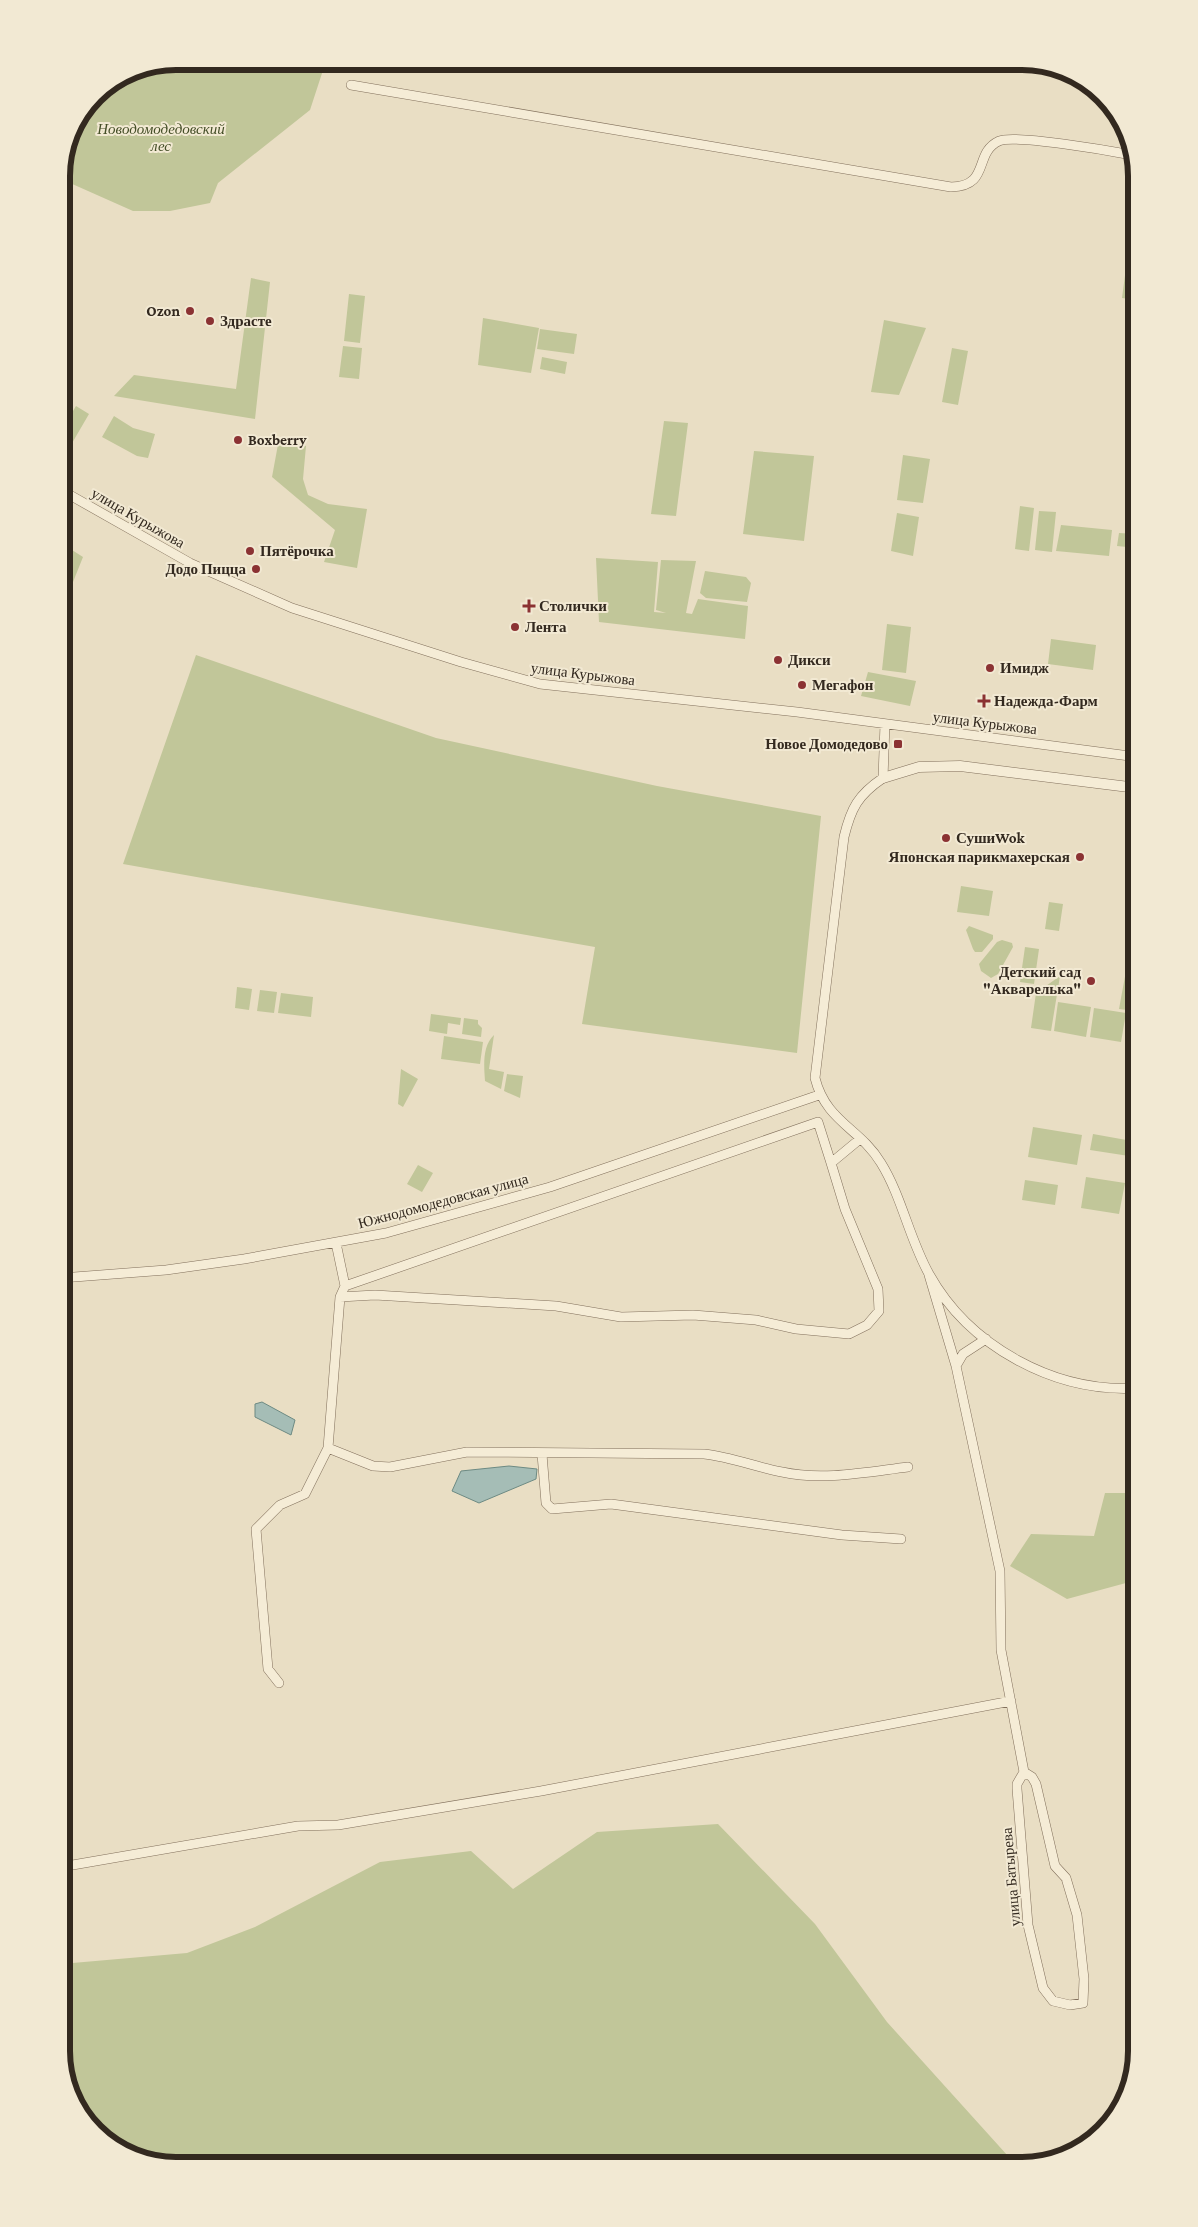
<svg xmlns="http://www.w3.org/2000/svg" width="1198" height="2227" font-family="'Crimson Pro',serif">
<rect width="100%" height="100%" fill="#e9dec4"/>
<path fill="#c1c699" d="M176 61H326L310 110 218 183 210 203 170 211H133L61 179V169L73 125 95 95 132 70Z
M1127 260 1137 261V300L1122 298Z
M251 278 270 282 255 419 114 396 134 375 236 389Z
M349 294 365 296 360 343 344 341Z
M483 318 539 328 531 373 478 365Z
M884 320 926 328 899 395 871 392Z
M540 329 577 334 574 354 537 349Z
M343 346 362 348 359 379 339 377Z
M952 348 968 351 958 405 942 402Z
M542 357 567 362 565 374 540 369Z
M76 406 89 414 61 462V431Z
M114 416 133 428 155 434 148 458 137 456 102 437Z
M664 421 688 423 676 516 651 514Z
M279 439 306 446 303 479 308 495 328 504 367 509 357 568 324 562 335 530 272 477Z
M754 451 814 456 804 541 743 534Z
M903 455 930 459 923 503 897 500Z
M1020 506 1034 508 1029 551 1015 549Z
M1039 511 1056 512 1052 552 1035 550Z
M897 513 919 517 913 556 891 551Z
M1061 525 1112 530 1109 556 1056 551Z
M1119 533 1137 534V548L1117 546Z
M61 543 83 557 61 612Z
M596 558 658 562 654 612 666 613 656 610 661 560 696 561 686 613 692 614 698 599 748 606 745 639 599 622Z
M705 571 746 577 751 583 747 602 706 598 700 593Z
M887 624 911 627 906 673 882 670Z
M1051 639 1096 645 1093 670 1048 664Z
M196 655 436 738 657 786 821 816 797 1053 582 1024 595 947 123 864Z
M868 672 916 681 910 706 861 696Z
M961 886 993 891 989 916 957 912Z
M1049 902 1063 904 1059 931 1045 929Z
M969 926 993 935V939L982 952H975L973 949 966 930Z
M1002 940 1012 943 1013 947 998 974 991 978 981 971 979 964 997 942Z
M1025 947 1039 949 1034 984 1020 982Z
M1126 971 1134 972 1127 1010 1119 1009Z
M1060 976 1051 1031 1031 1028 1036 993Z
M237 987 252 989 249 1010 235 1008Z
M260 990 277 992 274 1013 257 1011Z
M281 993 313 997 311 1017 278 1013Z
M1058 1002 1091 1007 1086 1037 1054 1031Z
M1094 1008 1126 1013 1121 1042 1090 1037Z
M431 1014 461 1018 460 1025 448 1023 447 1034 429 1031Z
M464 1018 478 1020V1024L482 1028 481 1037 462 1034Z
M494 1035 489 1069 504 1072 501 1089 485 1081C484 1066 482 1046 494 1035Z
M444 1036 483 1042 480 1064 441 1059Z
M401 1069 418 1079 403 1107 398 1104Z
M507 1074 523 1076 520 1098 504 1091Z
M1033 1127 1082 1135 1077 1165 1028 1157Z
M1093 1134 1132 1141 1129 1156 1090 1150Z
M418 1165 433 1173 422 1192 407 1184Z
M1086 1177 1125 1183 1119 1214 1081 1208Z
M1025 1180 1058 1185 1055 1205 1022 1200Z
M1105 1493H1137V1580L1067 1599 1010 1566 1031 1534 1094 1536Z
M718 1824 815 1924 887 2022 1017 2166H169L112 2146 70 2095 61 2051V1964L187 1953 255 1927 380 1862 471 1851 513 1889 597 1832Z"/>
<path fill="#a5bdb6" stroke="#6d8a83" d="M262 1402 295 1420 291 1435 255 1417V1404Z
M509 1466 537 1469 536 1479 479 1503 452 1491 461 1471Z"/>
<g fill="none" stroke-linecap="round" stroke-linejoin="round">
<defs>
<path id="minor" d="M351 85 951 187C991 186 973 153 999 141 1014 134 1111 151 1132 155
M61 490 190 563 292 608 461 662 540 684 797 712 1137 757
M885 724 883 778C858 795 851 808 844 837L815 1078C826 1122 860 1128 881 1163 902 1197 909 1238 929 1274 969 1346 1054 1393 1137 1388
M336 1243 345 1286
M929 1275 956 1366 1000 1571 1001 1650 1024 1772 1017 1784V1789L1028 1925 1043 1988 1053 2001 1070 2005 1083 2003 1084 1979 1077 1915 1066 1878 1055 1866 1036 1784 1032 1777 1024 1772
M61 1278 166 1270 244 1259 386 1233 550 1187 819 1095
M340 1297 375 1295 556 1306 621 1317 693 1315 756 1320 796 1329 849 1334 867 1325 879 1311 878 1289 845 1209 831 1163
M956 1366 963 1354 986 1339
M328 1448 373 1466 390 1467 467 1452 704 1454C731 1457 756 1467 782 1472 823 1481 867 1472 908 1467
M542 1454 546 1503 552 1509 611 1504 842 1535 901 1539
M279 1683 268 1669 256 1529 280 1505 305 1494 328 1448 340 1297 345 1286 818 1122 831 1163 860 1139
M61 1867 298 1826 338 1825 541 1791 1011 1701"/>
<path id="tertiary" d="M883 778 919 767 960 766 1137 788"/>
</defs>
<use href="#minor" stroke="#82705c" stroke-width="10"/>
<use href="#tertiary" stroke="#82705c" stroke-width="11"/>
<use href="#minor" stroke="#f5ecd6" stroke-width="9"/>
<use href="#tertiary" stroke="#f5ecd6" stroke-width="10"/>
</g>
<g fill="#8b3233" stroke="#f2e9d3" stroke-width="2">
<circle cx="190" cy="311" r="5"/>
<circle cx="210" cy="321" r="5"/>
<circle cx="238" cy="440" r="5"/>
<circle cx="250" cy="551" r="5"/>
<circle cx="256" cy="569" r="5"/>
<path d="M526.5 598.5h5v5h5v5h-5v5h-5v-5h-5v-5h5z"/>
<circle cx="515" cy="627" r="5"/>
<circle cx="778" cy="660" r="5"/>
<circle cx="990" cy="668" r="5"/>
<circle cx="802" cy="685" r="5"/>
<path d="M981.5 693.5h5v5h5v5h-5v5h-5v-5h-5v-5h5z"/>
<rect x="893" y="739" width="10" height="10" rx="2.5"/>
<circle cx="946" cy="838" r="5"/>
<circle cx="1080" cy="857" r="5"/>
<circle cx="1091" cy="981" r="5"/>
</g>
<g text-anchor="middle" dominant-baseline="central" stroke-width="4" stroke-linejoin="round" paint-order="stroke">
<g font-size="15" font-style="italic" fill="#444e27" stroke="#f2e9d3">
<text x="161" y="129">Новодомодедовский<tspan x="161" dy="17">лес</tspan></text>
</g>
<g font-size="15" font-weight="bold" fill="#33291f" stroke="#f2e9d3" text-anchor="start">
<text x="180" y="311" text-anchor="end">Ozon</text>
<text x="220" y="321">Здрасте</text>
<text x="248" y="440">Boxberry</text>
<text x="260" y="551">Пятёрочка</text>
<text x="246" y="569" text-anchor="end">Додо Пицца</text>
<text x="539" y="606">Столички</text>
<text x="525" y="627">Лента</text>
<text x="788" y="660">Дикси</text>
<text x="1000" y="668">Имидж</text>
<text x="812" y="685">Мегафон</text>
<text x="994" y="701">Надежда-Фарм</text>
<text x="888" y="744" text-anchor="end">Новое Домодедово</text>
<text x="956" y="838">СушиWok</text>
<text x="1070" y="857" text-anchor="end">Японская парикмахерская</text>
<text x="1081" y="972" text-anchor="end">Детский сад<tspan x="1081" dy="17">"Акварелька"</tspan></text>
</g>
<g font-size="15" fill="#33291f" stroke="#f2e9d3">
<text transform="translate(138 518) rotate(30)">улица Курыжова</text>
<text transform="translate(583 674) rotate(7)">улица Курыжова</text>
<text transform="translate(985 723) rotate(7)">улица Курыжова</text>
<text transform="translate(443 1201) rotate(-15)">Южнодомодедовская улица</text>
<text transform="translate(1011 1877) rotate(-95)">улица Батырева</text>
</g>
</g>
<path d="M0 0H1198V2227H0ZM176 70H1022A106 106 0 0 1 1128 176V2051A106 106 0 0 1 1022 2157H176A106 106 0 0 1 70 2051V176A106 106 0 0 1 176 70Z" fill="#f2e9d3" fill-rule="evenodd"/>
<path fill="none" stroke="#33291f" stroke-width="6" d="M176 70H1022A106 106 0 0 1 1128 176V2051A106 106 0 0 1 1022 2157H176A106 106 0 0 1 70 2051V176A106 106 0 0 1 176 70Z"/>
</svg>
